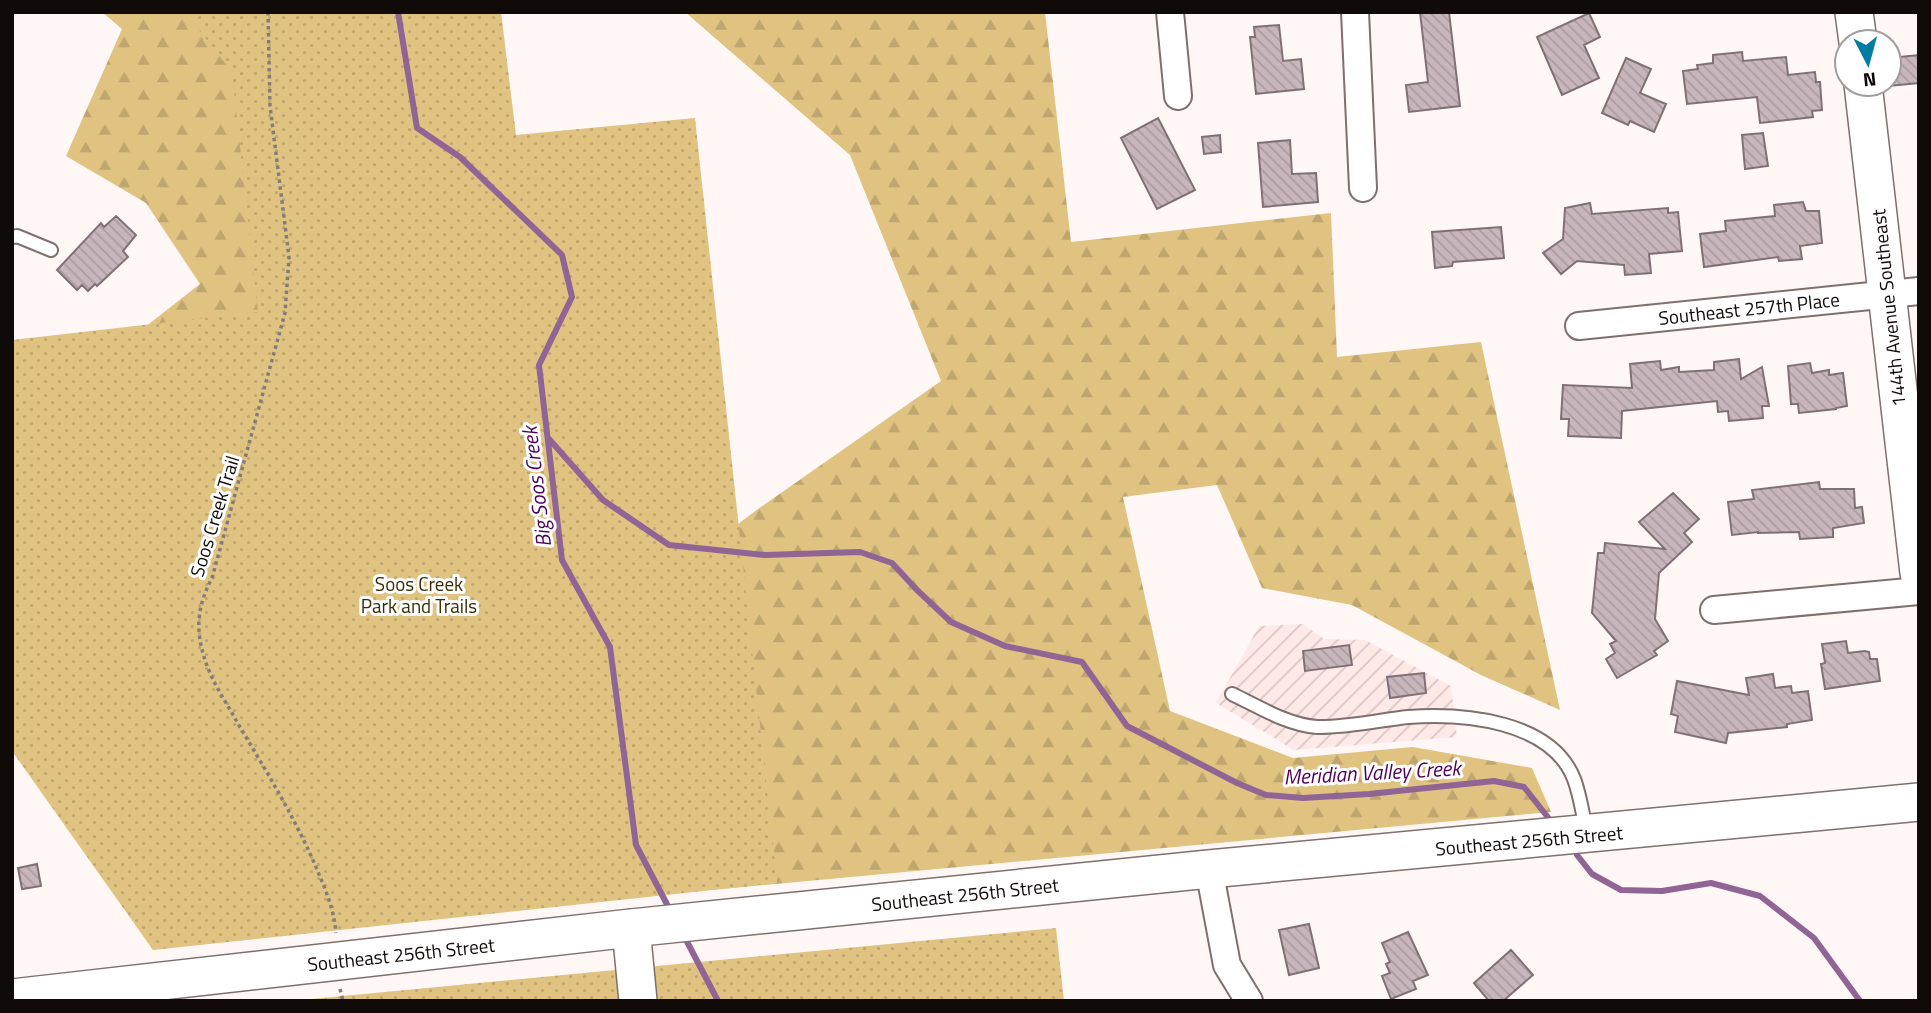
<svg xmlns="http://www.w3.org/2000/svg" width="1931" height="1013" font-family="'Titillium Web',sans-serif">
<defs>
<pattern id="industrial-furrows" width="10" height="10" patternUnits="userSpaceOnUse" patternTransform="scale(1.75)"><rect width="10" height="10" fill="#ffe9e7"/><path d="M-1 1l2-2M0 10L10 0M9 11l2-2" fill="none" stroke="#dac6c5"/></pattern>
<pattern id="forest-firs" width="22" height="20" patternUnits="userSpaceOnUse" patternTransform="scale(1.75)"><rect width="22" height="20" fill="#e0c381"/><path d="M5 1l3.5 6h-7zM16 11l3.5 6h-7z" fill="#bfa66e"/></pattern>
<pattern id="park-dots" width="8" height="8" patternUnits="userSpaceOnUse" patternTransform="scale(1.75)"><rect width="8" height="8" fill="#e0c381"/><path d="M2 2h.1M6 6h.1" fill="none" stroke="#bfa66e" stroke-width="1.8" stroke-linecap="round"/></pattern>
<pattern id="building-back-hatch" width="6" height="6" patternUnits="userSpaceOnUse" patternTransform="scale(1.75)"><rect width="6" height="6" fill="#c7b7bd"/><path d="M-1 5l2 2M0 0l6 6M5-1l2 2" fill="none" stroke="#aa9ca1"/></pattern>
</defs>
<rect width="100%" height="100%" fill="#fff7f6"/>
<path fill="url(#industrial-furrows)" d="M1303 624 1324 639 1365 640 1451 686 1457 737 1294 750 1216 703 1259 626Z"/>
<path fill="url(#forest-firs)" d="M102 12H279L474 354 72 384 200 284 146 203 66 156 122 29Z
M685 12H1045L1071 242 1331 213 1337 357 1481 342 1560 710 1481 675 1352 605 1262 588 1217 485 1123 497 1170 711 1293 758 1413 747 1532 768 1551 812 689 892 650 590 758 509 941 381 850 155Z"/>
<path fill="url(#park-dots)" d="M185 12H501L516 135 695 118 777 883 153 950 12 751V340L258 312 232 72Z
M1056 928 1064 1001H291Z"/>
<g fill="none" stroke-linecap="round" stroke-linejoin="round">
<path stroke="#906494" stroke-width="6" d="M398 12 417 128 460 157 562 255 572 297 539 365 562 560 610 647 636 845 671 912
M549 439 603 500 669 545 765 555 860 552 892 563 917 590 951 622 1005 646 1082 662 1127 726 1237 783 1266 795 1303 798 1369 794 1494 781 1524 787 1550 820
M1577 855 1592 874 1621 890 1662 891 1711 883 1760 896 1814 938 1860 1001
M683 934 718 1001"/>
</g>
<path fill="url(#building-back-hatch)" stroke="#807076" stroke-width="2" d="M1420 12H1449L1460 106 1409 112 1406 85 1428 82Z
M1589 13 1600 37 1584 45 1599 78 1562 95 1537 37Z
M1279 25 1283 61 1301 59 1304 89 1256 94 1250 37H1255L1254 27Z
M1742 52 1743 61 1786 57 1788 75 1815 72 1816 82H1820L1822 110 1812 111 1813 117 1760 123 1757 97 1687 104 1683 71 1698 69 1697 65 1713 63V55Z
M1919 55V83L1889 86V58Z
M1626 58 1651 69 1640 93 1666 104 1654 132 1630 121 1628 125 1602 113Z
M1158 118 1195 190 1157 209 1121 138Z
M1763 133 1768 166 1745 169 1742 135Z
M1220 135 1221 152 1204 154 1202 137Z
M1290 140 1292 174 1316 173 1318 202 1263 207 1258 143Z
M1803 202 1806 211H1819L1822 243 1800 246 1802 259 1779 261 1778 257 1704 267 1700 234 1726 231 1725 221 1775 216 1774 205Z
M1590 203 1592 214 1668 208V213L1678 212 1682 251 1649 254 1651 273 1625 275 1624 265 1577 261 1561 274 1543 253 1563 239 1565 208Z
M116 216 136 235 123 251 128 257 97 286 95 284 88 291 82 285 77 290 57 270 101 223 104 227Z
M1501 227 1504 258 1453 262 1452 266 1435 268 1432 232Z
M1739 359 1741 379 1762 367 1769 406H1762L1763 418 1729 421 1728 411 1718 412 1717 401 1622 411 1621 438 1568 436 1569 419H1561L1563 385 1632 388 1630 364 1660 361 1661 370 1679 367V372L1714 370V362Z
M1810 363 1812 373 1829 370V375L1843 373 1847 406 1836 408V409L1799 413 1798 404H1791L1788 366Z
M1819 482 1820 489H1854L1855 508 1862 507 1864 523 1833 528V537L1800 539 1799 532 1758 533V532L1732 535 1728 502 1754 499 1752 490Z
M1673 493 1699 519 1684 533 1692 542 1659 573 1655 619 1668 641 1654 651 1657 655 1617 678 1606 659 1615 653 1610 644 1616 641 1592 613 1598 553H1604L1605 543 1665 549 1639 522Z
M1846 641 1848 653 1865 651 1869 652 1870 659H1877L1880 681 1825 689 1821 664 1825 663 1822 644Z
M1349 645 1352 665 1305 671 1303 651Z
M1424 673 1426 693 1390 698 1387 677Z
M1773 674 1775 688 1791 686 1792 693 1808 691 1812 720 1787 724V727L1728 733 1726 743 1675 732 1678 716 1671 714 1677 681 1749 695 1746 678Z
M37 864 41 886 22 889 18 868Z
M1309 924 1319 968 1289 975 1279 930Z
M1408 932 1428 975 1413 981 1416 989 1391 999 1382 976 1390 973 1386 964 1390 962 1382 943Z
M1511 950 1533 975 1503 1001H1489L1474 983Z"/>
<g fill="none" stroke-linecap="round" stroke-linejoin="round">
<defs>
<path id="lane" d="M12 237 17 236 51 250
M1232 694C1259 707 1288 725 1317 727 1343 728 1381 720 1408 717 1462 713 1551 720 1574 779 1580 795 1583 814 1586 831"/>
<path id="street" d="M1170 12 1178 96
M1355 12 1363 188
M1579 326 1919 291
M1714 610 1919 591
M1209 869 1227 965 1249 1001"/>
<path id="secondary" d="M1854 12 1858 42
M1863 84 1919 573
M631 928 638 1001
M12 998 631 928 1209 869 1919 802"/>
</defs>
<use href="#lane" stroke="#7f6f6d" stroke-width="16"/>
<use href="#street" stroke="#7f6f6d" stroke-width="30"/>
<use href="#secondary" stroke="#7f6f6d" stroke-width="40"/>
<path stroke="#837c7b" stroke-width="3.5" stroke-dasharray="3.5 3.5" stroke-linecap="butt" d="M268 12 270 106 289 257 285 313 212 578C197 607 195 629 205 660 212 682 226 702 237 722 265 769 294 816 316 867 325 889 334 908 336 933
M340 989 343 1001"/>
<use href="#lane" stroke="#fff" stroke-width="12"/>
<use href="#street" stroke="#fff" stroke-width="26"/>
<use href="#secondary" stroke="#fff" stroke-width="37"/>
</g>
<g text-anchor="middle" dominant-baseline="central" stroke-width="6" stroke-linejoin="round" paint-order="stroke">
<g font-size="19" fill="#100a09" stroke="#fff">
<text transform="translate(1749 308) rotate(-6)">Southeast 257th Place</text>
<text transform="translate(1888 308) rotate(-96)">144th Avenue Southeast</text>
<text transform="translate(214 516) rotate(-73)">Soos Creek Trail</text>
<text transform="translate(1529 840) rotate(-5)">Southeast 256th Street</text>
<text transform="translate(965 894) rotate(-6)">Southeast 256th Street</text>
<text transform="translate(401 954) rotate(-6)">Southeast 256th Street</text>
</g>
<g font-size="19" fill="#3a2b02" stroke="#fff">
<text x="419" y="583">Soos Creek<tspan x="419" dy="22">Park and Trails</tspan></text>
</g>
<g font-size="21" font-style="italic" fill="#4e0059" stroke="#fff">
<text transform="translate(536 487) rotate(-97)">Big Soos Creek</text>
<text transform="translate(1372 772) rotate(-3)">Meridian Valley Creek</text>
</g>
</g>
<rect width="1931" height="1013" fill="none" stroke="#100a09" stroke-width="28"/>
<g transform="translate(1868 63) rotate(174)"><circle r="33" fill="#ffffff" stroke="#9f9d9d" stroke-width="2"/>
<path d="M0-5L12 26L0 18L-12 26Z" fill="#017ca3"/>
<text y="-10" font-size="19" font-weight="bold" text-anchor="middle" fill="#100a09">N</text>
</g>
</svg>
